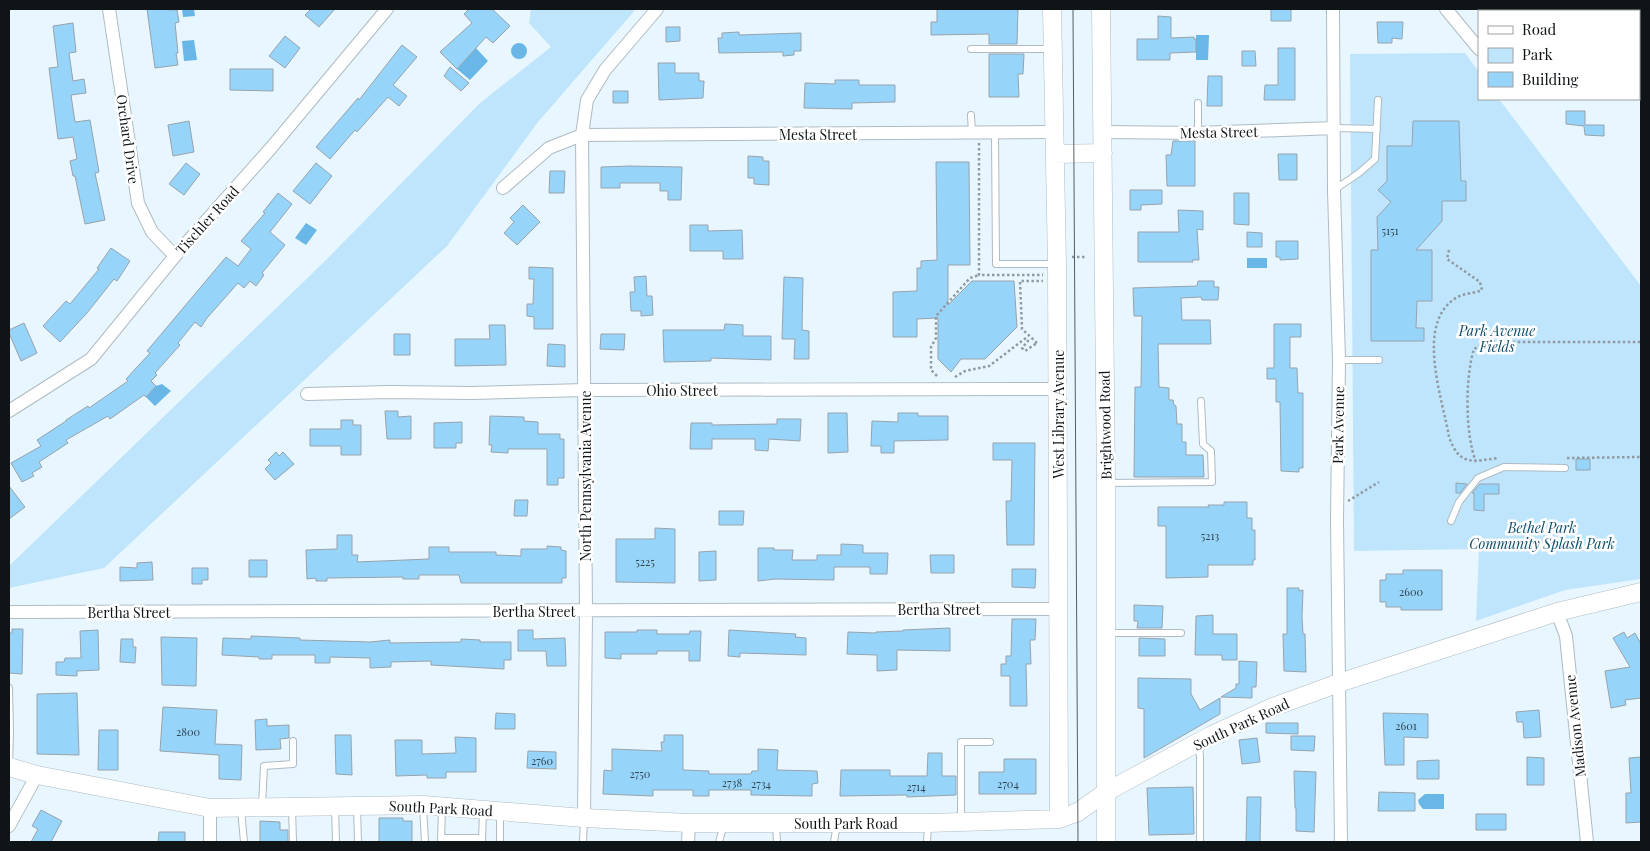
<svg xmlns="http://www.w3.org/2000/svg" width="1650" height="851" font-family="'Playfair Display',serif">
<rect width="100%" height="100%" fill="#e8f6ff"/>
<path fill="#bfe5fd" d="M531 9H636L538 122 447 246 104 568 9 588V566L325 261 480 103 551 47 529 23Z
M1465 53 1479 72V99H1499L1641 286V579L1565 590 1476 621 1479 549 1354 551 1350 54Z"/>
<path fill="#68b7e6" d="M182 9H194L195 16 183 17Z
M1196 35H1209L1208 60H1196Z
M194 40 197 60 184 61 182 41Z
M511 51a8 8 0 1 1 16 0a8 8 0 1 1-16 0Z
M476 48 488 61 470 80 457 69Z
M306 223 317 230 306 245 295 238Z
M1247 258H1267V268H1247Z
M162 384 171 391 155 406 146 397 156 386Z
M1425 794H1444V809H1423L1419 804 1418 800Z"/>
<path fill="#97d4fa" stroke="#97a3ac" d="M147 9 177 10 179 22 175 23 178 53H176L178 65 155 68Z
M311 9H335L319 27 305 15Z
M469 9H492L510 26 493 43 486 37 457 69 440 52 472 23 464 14Z
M937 9H1018L1017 44H989V34L931 35V22H937Z
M1271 9H1291V21H1271Z
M1158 16 1171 17V38L1194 37V39H1196V52L1170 53V60H1137V39H1158Z
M1377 22H1403L1402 39 1392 38V43H1378Z
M73 23 76 52 69 53 73 81 84 79 86 93 71 95 75 122 90 120 99 172 95 173 105 220 85 224 75 176H73L70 161 77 159 73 137 58 139 49 68 58 67 53 26Z
M666 27H680V41L666 42Z
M739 32V35L801 33V51H794V55L783 56V52L719 53 718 38H722V33Z
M285 36 300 48 285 68 269 56Z
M402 45 417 57 393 85 407 96 399 106 388 97 357 132 355 130 330 159 316 147 358 98 359 100Z
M1278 48H1295V100H1264L1265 85H1278Z
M1242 51H1255L1256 66H1242Z
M989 54H1024L1023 74H1018L1019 97H989Z
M658 63H675V73H699V81H704L703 98 659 100Z
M450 67 469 83 461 91 444 76Z
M230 69H273V91L230 90Z
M1208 76H1222V106H1207Z
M835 80H859V85H895V102L852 103V109L804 108 805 83 835 84Z
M613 91H628V103H613Z
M1566 111H1585V125H1604V136L1585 135 1584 126 1566 124Z
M189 121 194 152 173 156 168 125Z
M1413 121H1459L1461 181H1466V201H1442V221L1416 250H1432V301H1417L1416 328H1424V341H1371V250H1378L1377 217 1391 202 1378 190 1387 181V146H1412Z
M1173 141H1195V186H1167L1166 155H1171Z
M1278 154H1297V180H1279Z
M748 156 763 157V161H769V185L754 184V178H748Z
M936 162H969L970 265H948V305L972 281H1014L1017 327 985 359H961L951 372 938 359V318L917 319V337H893V292L917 291V268H921V261L937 260Z
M186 163 200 174 184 195 169 184Z
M316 163 332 176 310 204 293 191Z
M630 166 682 167 681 200H668V191H660V183H620V188H601V167Z
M550 171H565L564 193H549Z
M1130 190H1162V204L1141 205V210H1130Z
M278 193 292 204 270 232 285 245 262 273 264 275 256 286 250 281 244 288 238 283 207 318 201 327 195 322 178 343 180 345 155 373 157 375 151 381 156 386 146 397 144 395 110 419 108 416 66 440 68 443 39 462 42 467 32 473 34 476 22 482 11 463 41 446 37 440 66 421V420L88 406 89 408 128 381 126 379 150 353 147 351 226 257 238 266 251 249 241 241 265 213 263 212Z
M1234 193H1249V225L1234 224Z
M523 205 540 222 517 245 504 233 514 222 510 218Z
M1178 210 1203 211V230L1197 229 1199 260H1192L1193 262H1138V232H1179Z
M690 225H708V231L742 230 743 259H723V251H690Z
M1247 232 1262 233V247H1247Z
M1276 241H1298V259L1280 260V257H1276Z
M111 248 130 261 117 281 114 279 87 313 60 342 43 326 66 301 70 304 99 269 97 268Z
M529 267 553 268V329H534V317L527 316V304H533L534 279H529Z
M646 276 647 296H652L653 315 641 316V311H631L630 292H635L634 277Z
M784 277 803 278 802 330 809 331V359H794L795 339H782Z
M1198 281H1214V287H1219L1218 300H1202L1201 297 1181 298 1182 320H1210L1211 344H1158L1159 387 1169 388V400H1173L1174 405 1176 406 1177 424H1182V442H1186V455H1203L1204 477H1134L1135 387H1141L1142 316H1134L1133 288 1197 286Z
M24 323 37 353 21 361 9 333V330Z
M725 324 743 325V336H771V360L711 358V361L664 362 663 330H724Z
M1274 324H1301V337H1290V368H1297L1298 393H1303V468H1299V472L1281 471 1280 402H1276V379H1267V368H1274Z
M489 325H505L506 365 455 366V339H490Z
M394 334H410V355H394Z
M601 334H625L624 350 600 349Z
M548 344 565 345V367L547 366Z
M385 411H398V417L411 416V439H387Z
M828 413H847L848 452 828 453Z
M898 413H918V416H948V440L894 441V453H881V446H871L872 421 898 422Z
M490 416 524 417V421L538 422V434H560V439H564V478H558V485H547V449H508V453L491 452 492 445H489Z
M777 419H801L800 441 769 439 768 451 755 450V439H712V449H690L691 423H712V425L777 424Z
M341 420H353V425H361V455H341V446H310V429H341Z
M462 422V443H456V448H434V423Z
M993 443H1035L1034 545H1007L1006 501H1011L1012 460H993Z
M276 452 279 456 283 452 294 464 275 480 265 469 271 463 268 460Z
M1576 459H1590V470H1576Z
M1456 483 1467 484 1460 493H1456Z
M1480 484H1499V494H1484V511L1474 510V493H1472Z
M9 486 25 507 9 519Z
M515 500H528L527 516H514Z
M1224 502H1247V518H1252V530H1255V560H1253V565H1208V577L1166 578V526H1158V507H1209L1208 505H1224Z
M719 511H744L743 525H719Z
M655 528 675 529V583L616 582V539H655Z
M337 535H352V555H358L357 562 429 559V547H449V552H496V555L521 556V549H547V546L561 547V550L566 551V578H562V583H461L459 575H419V579H403V577L327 578V581H316V578L307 579 306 550 337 549Z
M841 544 863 545V553H888L887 574H870V567H834V580L775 579 758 581V548H774V550H793L792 560H817V555H841Z
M716 551V580L699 581V552Z
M930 555H954V573H931Z
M249 560H267V577H249Z
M152 562 153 580 120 581V567L137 568V563Z
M192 568H208V580H202V584H192Z
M1012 569H1036L1035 588 1012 587Z
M1403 570H1442V610H1401V607H1386V602H1380V580H1386V574H1403Z
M1287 588H1299V591L1303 590 1302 617 1303 634H1305L1306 672 1284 671 1283 634H1287Z
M1134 605 1163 606 1162 628H1137L1138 621H1134Z
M1213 615V634H1237V660H1222V655H1195L1196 616Z
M1012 619H1036L1035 640H1030L1031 664H1026L1027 706H1010V676H1001V664H1006V656H1011Z
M950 628V651L897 650V670L877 671V655L847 654 848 632 876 633V632L903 631V630Z
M12 629H23L22 674 9 673V633H12Z
M98 630 99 670 77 671V676L56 675V662H64L65 658H81L80 631Z
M518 630H533V639L565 638 566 666H547L546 651H518Z
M637 630H657V634H689L690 631H701L700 661H689V651H657V654H621V659L605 658V632H637Z
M729 630 796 634 795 637 806 638V655L740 653V657L728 656Z
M1624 632 1627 638 1635 633 1641 644V698L1625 700 1626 705 1611 708 1605 671 1630 667 1613 638Z
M251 636 300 638V640L370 642 390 640V643L461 642V639L480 640V642H511V660H504V669L431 665V661L391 662V667L370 668V658L330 657V663H315V655H272V659H259V657L222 655 223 638 251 639Z
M161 637 197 638 196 686 162 685Z
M1139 638 1165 639V656H1139Z
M121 639H133V647H136L135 663 120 662Z
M1239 661 1257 662 1256 687H1252V698L1221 697 1236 688V684H1239Z
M1138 678 1191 679V694L1200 710 1220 698V714L1144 758V709L1138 708Z
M77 693 79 755 37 754V694Z
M163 707 217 710 215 744 242 745 241 780 219 779V755L160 751Z
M1539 710 1541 737 1524 738 1523 722H1517L1516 712Z
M496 713 515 714V729H495Z
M1383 713 1428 714V738L1404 737V765H1385Z
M267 719V726L289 725V738L280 739 281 749 256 750 255 720Z
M1266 723H1298V734L1266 733Z
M99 730H118V770H98Z
M335 735H351L352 775 336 774Z
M664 735H683V770L709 771V774H751L752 771H758V749L778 750 777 770 817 771 818 783 812 784V796L751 795V790H709V796H693V790H653V796L603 794 604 770 612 771V749L662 751 661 742H664Z
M1291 736H1315L1314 751 1291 750Z
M455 737 476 738V772H446V778H427V775L396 776 395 740H422V754L456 753Z
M1257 738 1260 762 1242 764 1239 740Z
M528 751 556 752V769L527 768Z
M928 753H942V776H956V795L907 797V795L840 796 841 770H890V776H927Z
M1527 757 1544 758V785H1527Z
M1641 757V822L1626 823V793H1631L1629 758Z
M1004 759H1036V794H979V772H1004Z
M1439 760V779H1417V761Z
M1294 771 1316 772 1314 832 1296 831V808H1295Z
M1193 787 1194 834 1149 835 1147 788Z
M1379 792 1415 793V811H1378Z
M1247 797H1261L1260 842H1246Z
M41 810 62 821 51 842H31L38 829 32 826Z
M1476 814H1506V830H1476Z
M379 818H403V821H412V842H379Z
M260 821 280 822V830H288V842H260Z
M159 832H185V842H158Z"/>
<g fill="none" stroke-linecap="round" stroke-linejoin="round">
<defs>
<path id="lane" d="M971 49H1052
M971 115 972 134
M1335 128 1377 129
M1198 133V103
M995 134 996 264H1057
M1334 190 1359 173 1375 159 1378 100
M1339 360H1379
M1107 483 1212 482 1211 451 1203 444 1201 401
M1451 521 1459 502 1478 478 1504 467 1565 468
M1107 633H1181
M9 688 10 732 9 766
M1199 744 1200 758V842
M262 806 264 766 293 764V741
M423 806 425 842
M335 807 336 842
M357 807 358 842
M292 808 293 842
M241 809 244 842
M500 814V842
M961 821V742H990
M776 824 777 842
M441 838H482
M441 841 442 809
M482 841 483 811
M583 842 584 819
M719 842 724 824
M834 842 837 824
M927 842 928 824"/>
<path id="street" d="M109 9 138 203 152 232 175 256
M1333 9 1334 190 1339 360 1337 521 1341 842
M1446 9 1479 49
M1639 72H1641
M1102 132 1198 133 1335 128
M503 188 549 148 582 135 587 100 605 70 657 9
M307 394 390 392 471 393 585 390 1057 389
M9 411 91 359 175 256 271 148 387 9
M9 612 1059 609
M1557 612 1566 636 1587 842
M210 808V842
M584 818 586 611 582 135 1054 132
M9 826 37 775
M688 842 689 823"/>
<path id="secondary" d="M1052 9 1057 264 1059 819
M1101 9 1106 483V842
M1055 154 1103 153
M9 767 37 775 210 808 423 805 584 818 689 823H928L1059 819 1078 812 1106 792 1210 736 1273 707 1339 683 1557 612 1641 592"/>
</defs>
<use href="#lane" stroke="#aebbc3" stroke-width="8"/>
<use href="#street" stroke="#aebbc3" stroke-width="14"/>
<use href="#secondary" stroke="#aebbc3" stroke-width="19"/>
<path stroke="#909aa0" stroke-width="2.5" stroke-dasharray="2.5 2.5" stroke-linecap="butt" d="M979 143V275H1043
M1449 250 1447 259 1480 282 1482 290C1473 294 1461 293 1453 300 1416 327 1443 400 1449 437 1460 467 1472 461 1499 458
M1072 257H1086
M1037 343 1022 329 1020 281H1043
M937 376 931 370V347L936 338V316L970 278 979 275
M955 377 965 371 989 366 1026 338 1028 341 1022 348 1025 351 1037 343
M1567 458 1641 457
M1476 462C1465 434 1465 377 1474 349L1487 342H1641
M1348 501 1379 482"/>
<use href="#lane" stroke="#fff" stroke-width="6"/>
<use href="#street" stroke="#fff" stroke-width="12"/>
<use href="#secondary" stroke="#fff" stroke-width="18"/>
<path stroke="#555d62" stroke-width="1" d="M1073 9 1078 842"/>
</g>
<g text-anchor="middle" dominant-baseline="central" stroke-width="5" stroke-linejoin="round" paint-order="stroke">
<g font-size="11" fill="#314450">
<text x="1390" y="230">5151</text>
<text x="1210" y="535">5213</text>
<text x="645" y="561">5225</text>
<text x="1411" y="591">2600</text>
<text x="1406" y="725">2601</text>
<text x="188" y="731">2800</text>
<text x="542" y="760">2760</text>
<text x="640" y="773">2750</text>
<text x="732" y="782">2738</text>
<text x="761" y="783">2734</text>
<text x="1008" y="783">2704</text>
<text x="916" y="786">2714</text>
</g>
<g font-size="14" fill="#0f1417" stroke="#fff">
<text transform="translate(1219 132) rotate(-1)">Mesta Street</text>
<text x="818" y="134">Mesta Street</text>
<text transform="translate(128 139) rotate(82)">Orchard Drive</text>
<text transform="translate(207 220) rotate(-48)">Tischler Road</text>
<text x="682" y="390">Ohio Street</text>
<text transform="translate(1058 414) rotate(-90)">West Library Avenue</text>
<text transform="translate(1105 425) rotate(-91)">Brightwood Road</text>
<text transform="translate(1338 425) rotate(-89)">Park Avenue</text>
<text transform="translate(585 476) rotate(-90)">North Pennsylvania Avenue</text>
<text x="939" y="609">Bertha Street</text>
<text x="534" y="611">Bertha Street</text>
<text x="129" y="612">Bertha Street</text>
<text transform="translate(1241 724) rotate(-25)">South Park Road</text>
<text transform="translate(1575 726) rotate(-96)">Madison Avenue</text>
<text transform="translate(441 808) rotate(3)">South Park Road</text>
<text x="846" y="823">South Park Road</text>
</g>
<g font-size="14" font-style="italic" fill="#0e4e6d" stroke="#fff">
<text x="1497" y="330">Park Avenue<tspan x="1497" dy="16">Fields</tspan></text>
<text x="1542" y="527">Bethel Park<tspan x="1542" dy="16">Community Splash Park</tspan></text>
</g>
</g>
<rect width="1650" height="851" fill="none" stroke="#0f1417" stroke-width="20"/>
<rect x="1478" y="10" width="162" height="90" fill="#ffffff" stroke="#9fa1a2"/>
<rect x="1488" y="26" width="25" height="8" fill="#ffffff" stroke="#9fa1a2"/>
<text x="1522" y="35" font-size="15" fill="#0f1417">Road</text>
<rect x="1488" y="48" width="25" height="15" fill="#bfe5fd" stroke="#9fa1a2"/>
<text x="1522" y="60" font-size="15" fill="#0f1417">Park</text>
<rect x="1488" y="72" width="25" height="15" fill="#97d4fa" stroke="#9fa1a2"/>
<text x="1522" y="85" font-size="15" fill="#0f1417">Building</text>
</svg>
